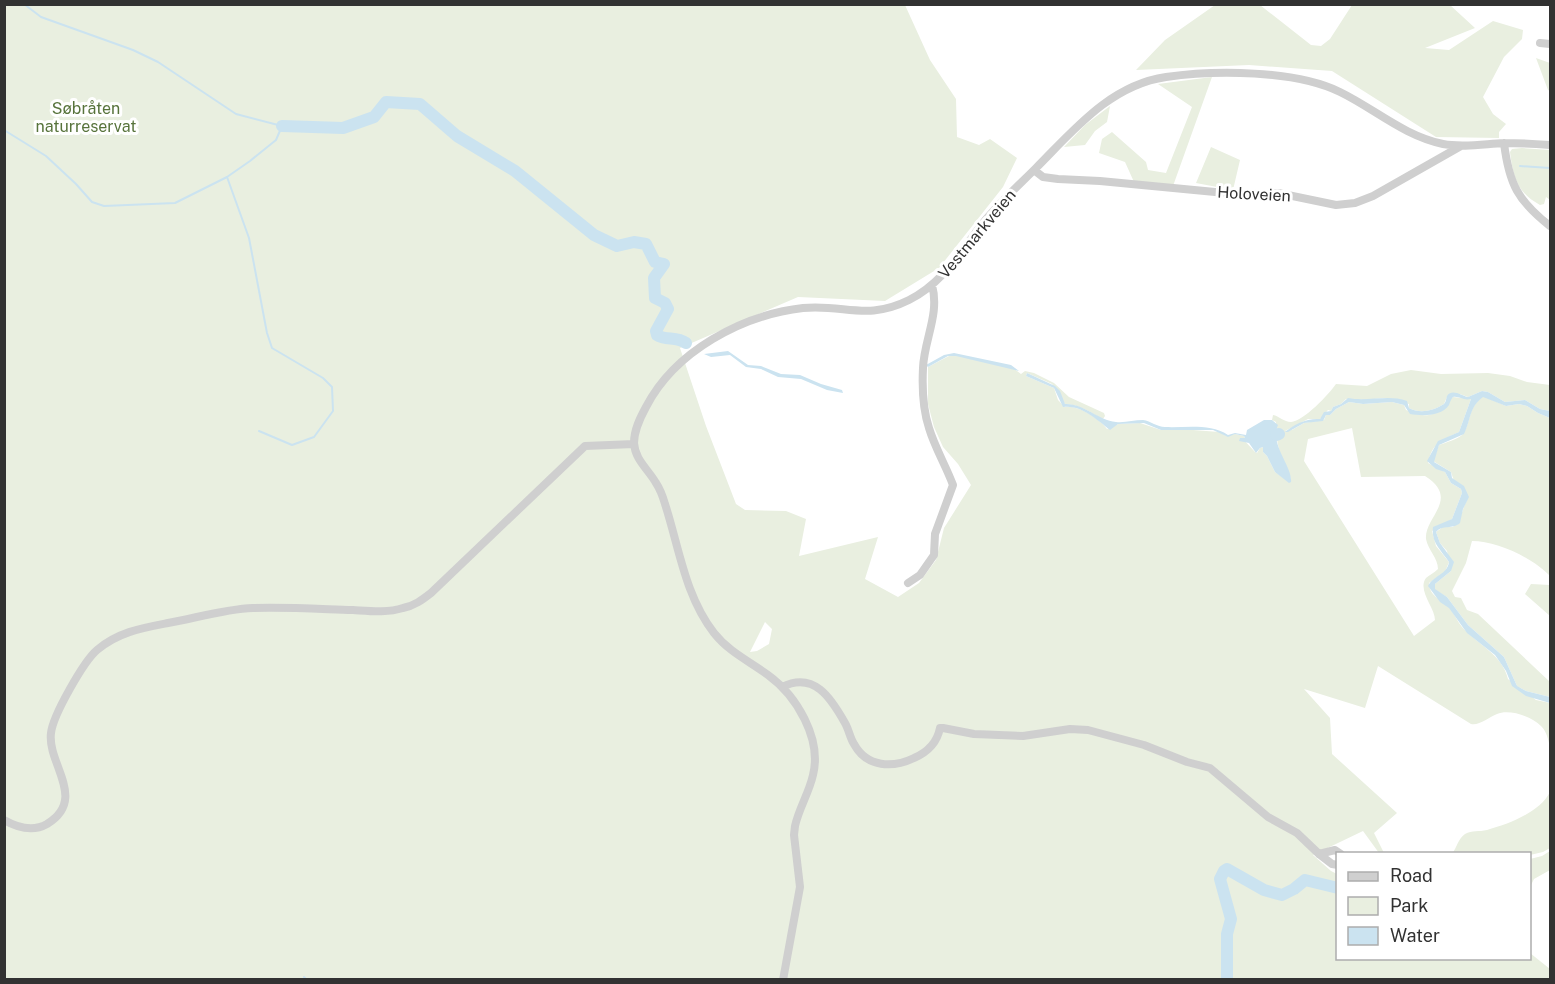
<svg xmlns="http://www.w3.org/2000/svg" width="1555" height="984" font-family="'Public Sans',sans-serif">
<rect width="100%" height="100%" fill="#fff"/>
<path fill="#e9efe0" fill-rule="evenodd" d="M5 5H905L930 60 956 99 957 137 979 145 990 139 1017 158 1003 187 939 268 885 301 798 297 680 348 706 426 736 504 745 510 786 511 806 519 799 556 878 537 865 579 898 597 919 583 936 560 944 528 971 485 958 464 943 447 934 427 928 404V367L949 356H959L1013 368 1021 374 1025 371 1034 373 1054 383 1069 397 1104 413 1105 416 1103 419C1091 413 1079 404 1065 404L1052 384 1027 373 1026 376 1054 388 1058 400 1065 407C1078 405 1099 418 1107 429L1118 424 1140 423 1161 430 1180 429 1219 432 1226 436 1235 434 1244 436 1245 438H1242L1255 452 1257 453 1260 448 1263 447V452L1267 456 1275 472 1291 482C1291 473 1284 465 1281 455 1277 445 1276 433 1276 422L1272 420 1273 415C1279 416 1284 422 1291 422 1304 421 1329 394 1336 384L1367 386 1391 374 1411 370 1441 374 1488 373 1510 376 1527 382 1550 385V411L1540 409 1525 400 1505 402 1488 392 1482 391 1468 397 1460 394 1447 397 1444 404C1433 411 1420 414 1409 408V404L1384 398 1364 400 1346 399 1341 404 1333 407 1331 411 1328 410 1320 419H1308L1285 431 1292 430 1304 423 1324 420 1326 415H1330L1336 409 1349 402 1363 404 1392 402 1404 405 1406 410C1435 422 1433 412 1453 397L1471 399 1459 432C1442 440 1432 443 1428 463L1445 472 1451 483 1461 489 1462 493 1452 519 1432 531 1436 546 1449 562 1445 572 1429 583C1429 596 1441 599 1449 607 1454 613 1457 621 1462 627 1478 645 1502 654 1508 679L1536 700 1550 703V747C1548 739 1547 732 1541 726 1531 716 1509 709 1497 714 1489 717 1479 726 1471 724L1378 666 1365 708 1304 689 1330 718 1332 754 1397 813 1374 833 1384 853H1379L1363 831 1313 855 1331 871 1337 874 1338 958H1530V953L1550 969V979L5 980ZM1352 428 1361 477 1425 476C1461 499 1424 517 1426 539 1428 550 1438 558 1438 569 1434 573 1429 575 1426 578 1417 590 1435 608 1435 620L1414 636 1304 461 1308 439ZM765 622 772 629 769 644 757 651 750 652Z
M1215 5H1260L1311 45 1321 46 1330 39 1352 5H1450L1475 28 1425 48 1449 50 1493 21 1523 30 1522 39 1504 57 1483 97 1493 114 1506 124 1499 132V138L1436 137 1332 71 1249 65 1136 70 1165 40Z
M1536 58 1550 63V91L1548 90Z
M1212 77 1173 186 1134 182 1125 162 1099 153 1102 139 1112 132 1146 162 1148 170 1166 173 1192 107 1158 84Z
M1110 106 1107 122 1095 131 1085 145 1064 147 1085 125Z
M1211 147 1240 160 1233 190 1196 183Z
M1522 148 1550 150V200L1546 197 1544 204 1540 205C1517 193 1513 176 1510 152L1512 149Z
M1483 396 1506 406 1519 404 1527 406 1538 413 1550 418V576C1533 558 1497 541 1472 541L1466 563 1452 591 1455 597 1461 598 1467 610 1478 614 1550 682V697L1526 691 1517 686 1504 657 1468 625 1447 597 1435 590V584L1451 571 1447 551 1440 543 1436 532 1443 527H1453C1463 516 1461 512 1467 500L1460 484 1454 481 1451 472 1433 461 1439 445C1447 442 1456 440 1462 435 1471 425 1467 408 1483 396Z
M1531 584 1550 585V616L1525 594Z
M1550 792V848L1543 852 1530 855V854H1452C1457 847 1458 839 1465 834 1472 830 1479 832 1487 830 1509 824 1540 812 1550 792Z
M1550 851V870L1534 879 1530 887V859L1542 856Z"/>
<path fill="#cbe3f0" d="M728 351 748 365 761 366 781 374 800 375 821 384 842 390 843 393 827 390 801 379 778 377 761 369 746 367 730 355 711 357 704 354Z
M954 353 1011 365 1019 371 956 356H948L928 367 926 365 944 355Z
M1027 373 1055 386 1060 391 1065 404C1083 403 1098 420 1116 422 1125 423 1134 420 1143 420 1151 421 1157 427 1165 427 1186 428 1210 423 1228 435L1235 433 1246 435 1247 430 1264 420H1272L1278 425C1269 444 1293 467 1291 482L1289 483 1275 472 1267 456 1263 452V447L1260 448 1256 453 1249 443 1239 441 1240 438H1245L1244 436 1235 434 1228 437 1213 430H1161L1144 423 1118 424 1110 430C1098 420 1080 404 1063 407L1054 388 1026 376Z
M1482 391 1488 392 1505 402 1525 400 1540 409 1550 411V418L1538 413 1527 406 1519 404 1506 406 1483 397C1469 407 1471 420 1464 434L1439 445 1434 462 1451 472 1452 478 1464 486 1469 497 1463 509 1460 523C1452 530 1443 524 1436 532L1440 543 1454 562 1451 571 1435 584V589L1447 597 1468 625 1504 657 1517 686 1526 691 1550 697V703L1526 696 1512 686 1506 671 1495 655 1467 633 1449 608 1440 602 1428 586C1434 575 1447 575 1449 562 1441 550 1431 543 1433 527L1452 519 1462 493 1461 489 1451 483 1445 472 1436 469 1427 461 1438 441 1459 432 1471 399C1463 401 1460 396 1453 397 1451 399 1450 402 1449 405 1441 417 1421 416 1410 414L1404 405 1392 402 1363 404 1349 402 1336 409 1330 415H1326L1323 421 1304 423 1288 432H1285C1294 424 1307 418 1320 419L1324 412 1331 411 1333 407 1341 404 1348 398C1368 402 1388 394 1407 401L1409 408C1420 414 1433 411 1444 404 1446 402 1446 399 1447 396 1452 388 1462 396 1468 397Z"/>
<g fill="none" stroke-linecap="round" stroke-linejoin="round">
<path stroke="#cbe3f0" stroke-width="2" d="M4 130 46 156 76 184 92 202 104 206 175 203 227 177 250 161 276 140 282 126 236 114 158 62 133 50 41 17 24 4
M1520 166 1550 168
M227 177 249 238 267 333 272 348 323 378 332 387 333 411 314 437 292 445 259 431
M304 977 307 980"/>
<path stroke="#cbe3f0" stroke-width="12" d="M282 126 343 128 374 117 386 102 420 104 457 136 515 171 594 235 617 246 634 242 646 244 655 262 664 264 654 278 655 298 665 303 668 309 656 331 657 335C666 341 676 336 686 343
M1276 435 1279 434
M1227 980V934L1231 919 1220 879 1224 871 1227 869 1264 890 1282 895 1294 889 1305 880 1338 888"/>
<path stroke="#cfcfcf" stroke-width="8" d="M1540 43 1550 44
M1504 143C1509 184 1518 201 1550 226
M1034 170 1043 177 1058 179 1100 181 1236 194 1278 193 1336 205 1355 203 1373 196 1461 146
M908 583 920 575 934 555 935 534 953 485C946 466 935 448 929 428 923 410 922 388 923 368 924 340 940 314 932 285
M782 687C814 671 831 698 845 723 849 730 850 738 854 744 867 768 893 768 914 758 928 752 937 743 940 728H943L974 734 1023 736 1070 729 1088 730 1144 745 1187 762 1210 768 1268 817 1297 833 1319 854 1332 864 1338 865
M4 820C18 828 33 832 47 824 88 799 47 764 51 733 53 715 84 661 97 650 118 632 142 628 168 623 196 618 225 609 253 608 287 607 320 609 353 610 370 611 387 613 403 608 414 606 422 600 431 593L585 446 634 444
M1319 854 1335 850 1341 854
M783 980 800 887 794 835 795 826C799 808 809 793 813 775 822 739 797 696 768 675 749 661 729 652 714 633 685 596 679 547 665 504 663 497 660 489 656 483 648 469 635 460 634 443 634 430 640 418 646 407 675 351 742 315 803 308 845 304 867 321 909 300 943 283 960 252 983 223 999 203 1018 186 1036 168 1073 131 1110 85 1166 77 1215 70 1295 70 1340 92 1375 109 1404 136 1443 144 1463 148 1484 144 1504 143 1520 143 1535 144 1550 145"/>
</g>
<g text-anchor="middle" dominant-baseline="central" stroke-width="6" stroke-linejoin="round" paint-order="stroke">
<g font-size="16" fill="#57733b" stroke="#fff">
<text x="86" y="108">Søbråten<tspan x="86" dy="18">naturreservat</tspan></text>
</g>
<g font-size="16" fill="#323232" stroke="#fff">
<text transform="translate(1254 194) rotate(3)">Holoveien</text>
<text transform="translate(977 234) rotate(-50)">Vestmarkveien</text>
</g>
</g>
<rect width="1555" height="984" fill="none" stroke="#323232" stroke-width="12"/>
<rect x="1336" y="852" width="195" height="108" fill="#ffffff" stroke="#adadad" stroke-width="1.5"/>
<rect x="1348" y="872" width="30" height="9" fill="#cfcfcf" stroke="#adadad" stroke-width="1.5"/>
<text x="1390" y="882" font-size="18" fill="#323232">Road</text>
<rect x="1348" y="897" width="30" height="18" fill="#e9efe0" stroke="#adadad" stroke-width="1.5"/>
<text x="1390" y="912" font-size="18" fill="#323232">Park</text>
<rect x="1348" y="927" width="30" height="18" fill="#cbe3f0" stroke="#adadad" stroke-width="1.5"/>
<text x="1390" y="942" font-size="18" fill="#323232">Water</text>
</svg>
